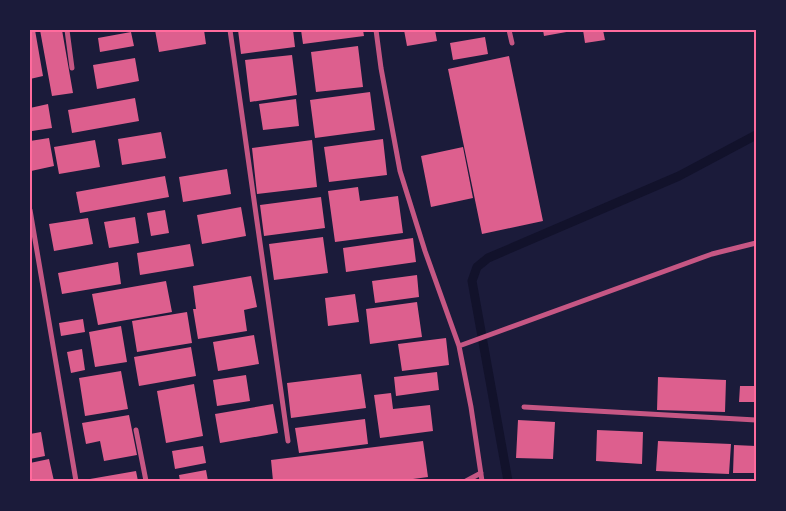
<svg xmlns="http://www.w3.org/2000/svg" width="786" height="511" font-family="Figtree,sans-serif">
<rect width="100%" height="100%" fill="#1b1b3a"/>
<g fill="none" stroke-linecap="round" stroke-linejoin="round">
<path stroke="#12122b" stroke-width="9" d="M508 481 472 281 477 267 488 258 679 176 756 135"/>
</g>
<path fill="#dd5f8e" d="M30 30H35L43 76 30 79Z
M40 30H62L73 93 52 96Z
M155 30H204L206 44 159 52Z
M238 30H293L295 47 241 54Z
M301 30H363L364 36 303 44Z
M404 30H435L437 41 407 46Z
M543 30H572V31L544 36Z
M583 30H603L605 40 585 43Z
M131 32 134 46 100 52 98 38Z
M485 37 488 54 453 60 450 43Z
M358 46 363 87 316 92 311 52Z
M292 55 297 95 250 102 245 60Z
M509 56 543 221 482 234 448 69Z
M135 58 139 81 97 89 93 65Z
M370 92 375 130 315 138 310 100Z
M135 98 139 121 72 133 68 110Z
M296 99 299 126 263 130 259 104Z
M48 104 52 128 32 131 30 108Z
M161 132 166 158 122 165 118 139Z
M49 138 54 166 31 171 30 141Z
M383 139 387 175 329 182 324 147Z
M95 140 100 167 59 174 54 147Z
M312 140 317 187 257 194 252 148Z
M463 147 473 198 431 207 421 156Z
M227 169 231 194 183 202 179 177Z
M165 176 169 197 80 213 76 192Z
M358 187 360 201 398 196 403 233 335 242 328 191Z
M321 197 325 228 264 236 260 205Z
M241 207 246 236 202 244 197 215Z
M165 210 169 233 151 236 147 213Z
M135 217 139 243 109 248 104 222Z
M88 218 93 244 54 251 49 224Z
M323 237 328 273 274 280 269 244Z
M413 238 416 262 346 272 343 248Z
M190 244 194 266 140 275 137 253Z
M118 262 121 284 62 294 58 273Z
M417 275 419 297 375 303 372 281Z
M251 276 257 307 244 310 247 331 198 339 193 309H196L193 286Z
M166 281 172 312 98 325 92 294Z
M355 294 359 322 328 326 325 298Z
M417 302 422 337 370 344 366 309Z
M187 312 192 343 137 352 132 321Z
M83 319 85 332 61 336 59 323Z
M121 326 127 362 95 367 89 332Z
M254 335 259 364 218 371 213 342Z
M446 338 449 365 402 371 398 344Z
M191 347 196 376 139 386 134 357Z
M82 349 85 370 71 373 67 352Z
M121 371 128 409 85 416 79 378Z
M437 372 439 390 396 396 394 377Z
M361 374 366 408 291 418 287 383Z
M246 375 250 401 217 406 213 380Z
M658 377 726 380 725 412 657 410Z
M194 384 203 436 166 443 157 391Z
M740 386H756V402H739Z
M391 393 393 409 430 405 433 431 380 438 374 395Z
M273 404 278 433 220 443 215 414Z
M129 415 137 455 104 461 100 441 86 444 82 423Z
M365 419 368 444 299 453 295 428Z
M518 420 555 422 553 459 516 458Z
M597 430 643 432 642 464 596 461Z
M41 432 45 456 30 459V434Z
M423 441 428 477 398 481H273L271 460Z
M658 441 731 444 729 474 656 471Z
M734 445 756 446V473H733Z
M203 446 206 463 175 469 172 451Z
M49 459 54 481H30V463Z
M206 470 208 481H180L179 475Z
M136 471 138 481H91L90 479Z"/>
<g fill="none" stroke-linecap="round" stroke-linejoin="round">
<path stroke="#c65784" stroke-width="5" d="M67 30 72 68
M230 30 288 441
M376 30 381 68 400 171 425 251 459 346 471 407 482 481
M509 30 512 43
M30 210 76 481
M459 346 712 254 756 243
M524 407 756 420
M136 430 146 481
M466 481 481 473"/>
</g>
<rect width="786" height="511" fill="none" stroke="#1b1b3a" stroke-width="62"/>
<rect x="31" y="31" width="724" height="449" fill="none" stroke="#ff6b9d" stroke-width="2"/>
</svg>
